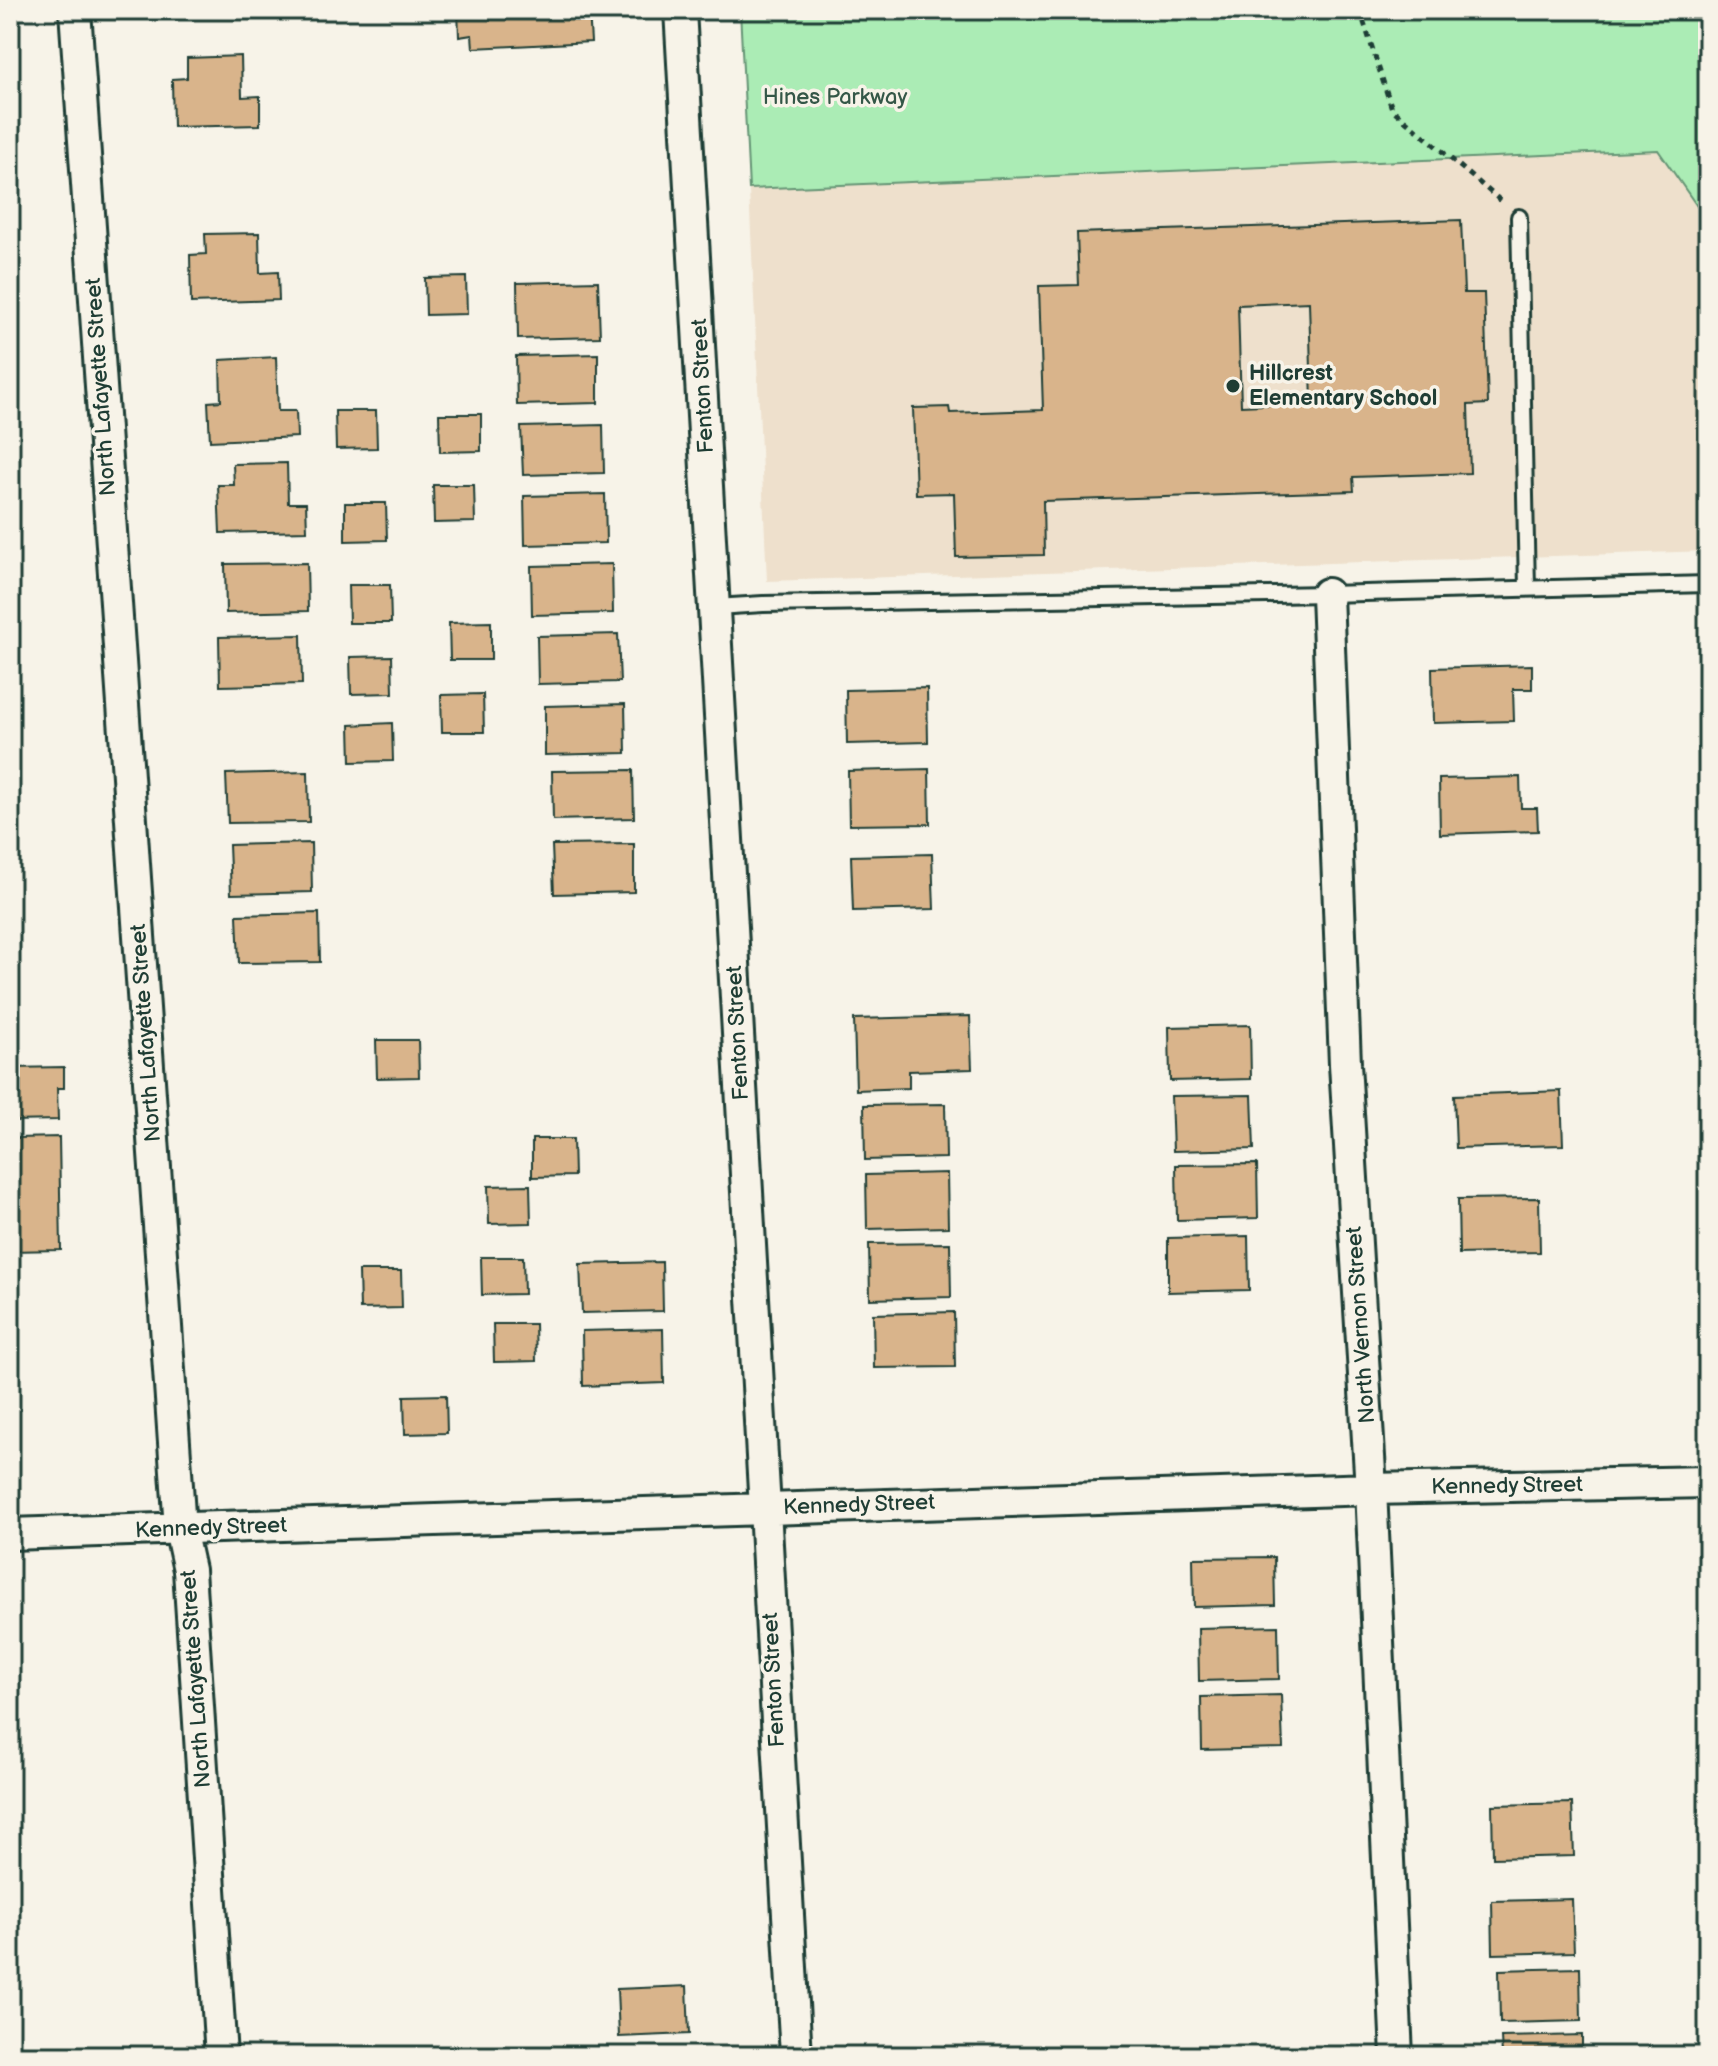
<svg xmlns="http://www.w3.org/2000/svg" width="1718" height="2066" font-family="'Balsamiq Sans',sans-serif">
<rect width="100%" height="100%" fill="#f7f3e8"/>
<filter id="ink" filterUnits="userSpaceOnUse"><feTurbulence type="fractalNoise" baseFrequency=".0125" numOctaves="2"/><feDisplacementMap in="SourceGraphic" scale="16" xChannelSelector="R" yChannelSelector="G"/><feConvolveMatrix kernelMatrix="1 2 1 2 8 2 1 2 1" color-interpolation-filters="sRGB"/></filter>
<g filter="url(#ink)">
<path fill="#eee0cc" d="M1658 150 1708 222V551L767 581 749 189Z"/>
<path fill="#abecb5" stroke="#659474" stroke-width="2" d="M740 10H1708V222L1658 150 749 189Z"/>
<path fill="#d9b48b" stroke="#1f3d34" stroke-width="2" fill-rule="evenodd" d="M458 10H589L591 42 473 48 472 35 459 37Z
M241 56 242 97 260 96V125L173 127 172 79 187 78V58Z
M1461 220 1464 293H1484L1488 404 1468 405 1470 473 1353 477 1354 491 1043 501 1044 555 956 557 954 493 916 494 913 408 949 407 950 413 1043 410 1039 286 1079 285 1077 233ZM1309 302 1312 403 1241 406 1238 305Z
M259 233 260 273 278 272 279 300 191 303 190 255 206 254 205 234Z
M466 277 467 314 426 315 425 278Z
M598 281 600 337 518 339 517 283Z
M598 354V403L517 405 516 356Z
M276 357 278 411H296L297 437 210 441 208 402 221 401 220 360Z
M335 411H376L377 448 336 449Z
M439 414H481V451L440 452Z
M603 425 604 473 523 475 521 427Z
M287 463 288 503H306L307 531 220 533 218 485H234L233 464Z
M433 485H474L475 522 434 523Z
M605 494 606 543 525 545 524 496Z
M345 503H386L387 540 345 541Z
M307 563 308 611 226 613 225 564Z
M612 564 613 613 532 615 531 566Z
M348 585H390L391 623H349Z
M491 622V660H450L449 623Z
M618 634 620 682 538 684 537 636Z
M301 635 302 684 220 686 219 637Z
M392 656 393 693 351 694 350 657Z
M1532 665V689H1513L1514 721 1433 723 1432 668Z
M927 688 928 742 847 744 846 690Z
M483 694 484 732H442L441 695Z
M625 704 626 753 545 755V706Z
M392 723 393 761 351 762 350 725Z
M929 769 930 824 849 825 848 771Z
M633 770 634 818 553 820 552 771Z
M308 772 309 822 228 823 226 774Z
M1520 777 1521 808H1537L1538 831 1440 834 1439 779Z
M311 843 312 892 231 894 229 845Z
M634 844V892L554 894 552 845Z
M932 854 934 909 853 911 851 856Z
M319 913 320 962 239 963 237 915Z
M970 1016 972 1069 909 1071V1088L856 1090 854 1019Z
M1250 1025 1251 1079 1170 1081 1169 1027Z
M376 1040H418L419 1077 377 1078Z
M64 1067V1088H57L58 1120 10 1121V1068Z
M1561 1091 1563 1145 1456 1148 1454 1095Z
M1252 1095 1254 1149 1173 1151 1171 1096Z
M945 1104 946 1158 865 1160 864 1105Z
M59 1137 61 1250 10 1251V1172L16 1171V1138Z
M532 1139H573L574 1176 532 1177Z
M1257 1164 1258 1218 1177 1220 1176 1165Z
M947 1173 948 1227 867 1229 866 1175Z
M530 1185 531 1223 489 1224 488 1186Z
M1539 1198 1540 1252 1459 1254 1458 1199Z
M1248 1236 1249 1290 1168 1292V1238Z
M950 1243 951 1297 870 1299 869 1244Z
M481 1257H523L524 1294 482 1295Z
M662 1262 663 1311 582 1313 580 1264Z
M359 1271H401L402 1308 360 1309Z
M954 1312 955 1367 874 1368 873 1314Z
M493 1324H535L536 1361 494 1362Z
M663 1329 664 1383 583 1386 582 1331Z
M446 1395 447 1433 405 1434 404 1396Z
M1274 1557 1275 1605 1194 1607 1193 1558Z
M1278 1626 1279 1679 1199 1681 1198 1628Z
M1281 1695 1283 1748 1202 1750 1201 1697Z
M1572 1803 1574 1856 1493 1858 1492 1805Z
M1572 1899 1574 1952 1493 1954 1492 1901Z
M1580 1968 1581 2021 1500 2023 1499 1970Z
M687 1986 689 2034 619 2037 617 1989Z
M1582 2035V2056H1502L1501 2037Z
M975 2049V2056H899V2051Z"/>
<g fill="none" stroke-linecap="round" stroke-linejoin="round">
<defs>
<path id="lane" d="M1519 217 1527 588
M716 607 763 604 1327 594 1708 584"/>
<path id="street" d="M75 10 180 1529 189 1570 221 2056
M680 10 796 2056
M1327 594 1345 1064 1371 1489 1397 2056
M10 1534 1371 1489 1708 1482"/>
</defs>
<use href="#lane" stroke="#1f3d34" stroke-width="20"/>
<use href="#street" stroke="#1f3d34" stroke-width="36"/>
<path stroke="#1f3d34" stroke-width="5" stroke-dasharray="6 6" stroke-linecap="butt" d="M1360 10 1392 109 1501 201"/>
<use href="#lane" stroke="#f7f3e8" stroke-width="14"/>
<use href="#street" stroke="#f7f3e8" stroke-width="30"/>
</g>
</g>
<circle fill="#1f3d34" stroke="#f7f3e8" stroke-width="3" cx="1233" cy="386" r="8"/>
<g text-anchor="middle" dominant-baseline="central" stroke-width="7" stroke-linejoin="round" paint-order="stroke">
<g font-size="22" fill="#345747" stroke="#f7f3e8">
<text x="835" y="97">Hines Parkway</text>
</g>
<g font-size="22" font-weight="bold" fill="#1f3d34" stroke="#f7f3e8" text-anchor="start">
<text x="1249" y="373">Hillcrest<tspan x="1249" dy="25">Elementary School</tspan></text>
</g>
<g font-size="22" fill="#1f3d34" stroke="#f7f3e8">
<text transform="translate(703 386) rotate(-93)">Fenton Street</text>
<text transform="translate(101 387) rotate(-94)">North Lafayette Street</text>
<text transform="translate(146 1033) rotate(-94)">North Lafayette Street</text>
<text transform="translate(738 1033) rotate(-93)">Fenton Street</text>
<text transform="translate(1361 1325) rotate(-94)">North Vernon Street</text>
<text transform="translate(1507 1486) rotate(-1)">Kennedy Street</text>
<text transform="translate(859 1505) rotate(-2)">Kennedy Street</text>
<text transform="translate(211 1528) rotate(-2)">Kennedy Street</text>
<text transform="translate(196 1679) rotate(-94)">North Lafayette Street</text>
<text transform="translate(774 1680) rotate(-93)">Fenton Street</text>
</g>
</g>
<rect width="1718" height="2066" fill="none" stroke="#f7f3e8" stroke-width="40"/>
<rect x="20" y="20" width="1678" height="2026" fill="none" stroke="#1f3d34" stroke-width="3" filter="url(#ink)"/>
</svg>
